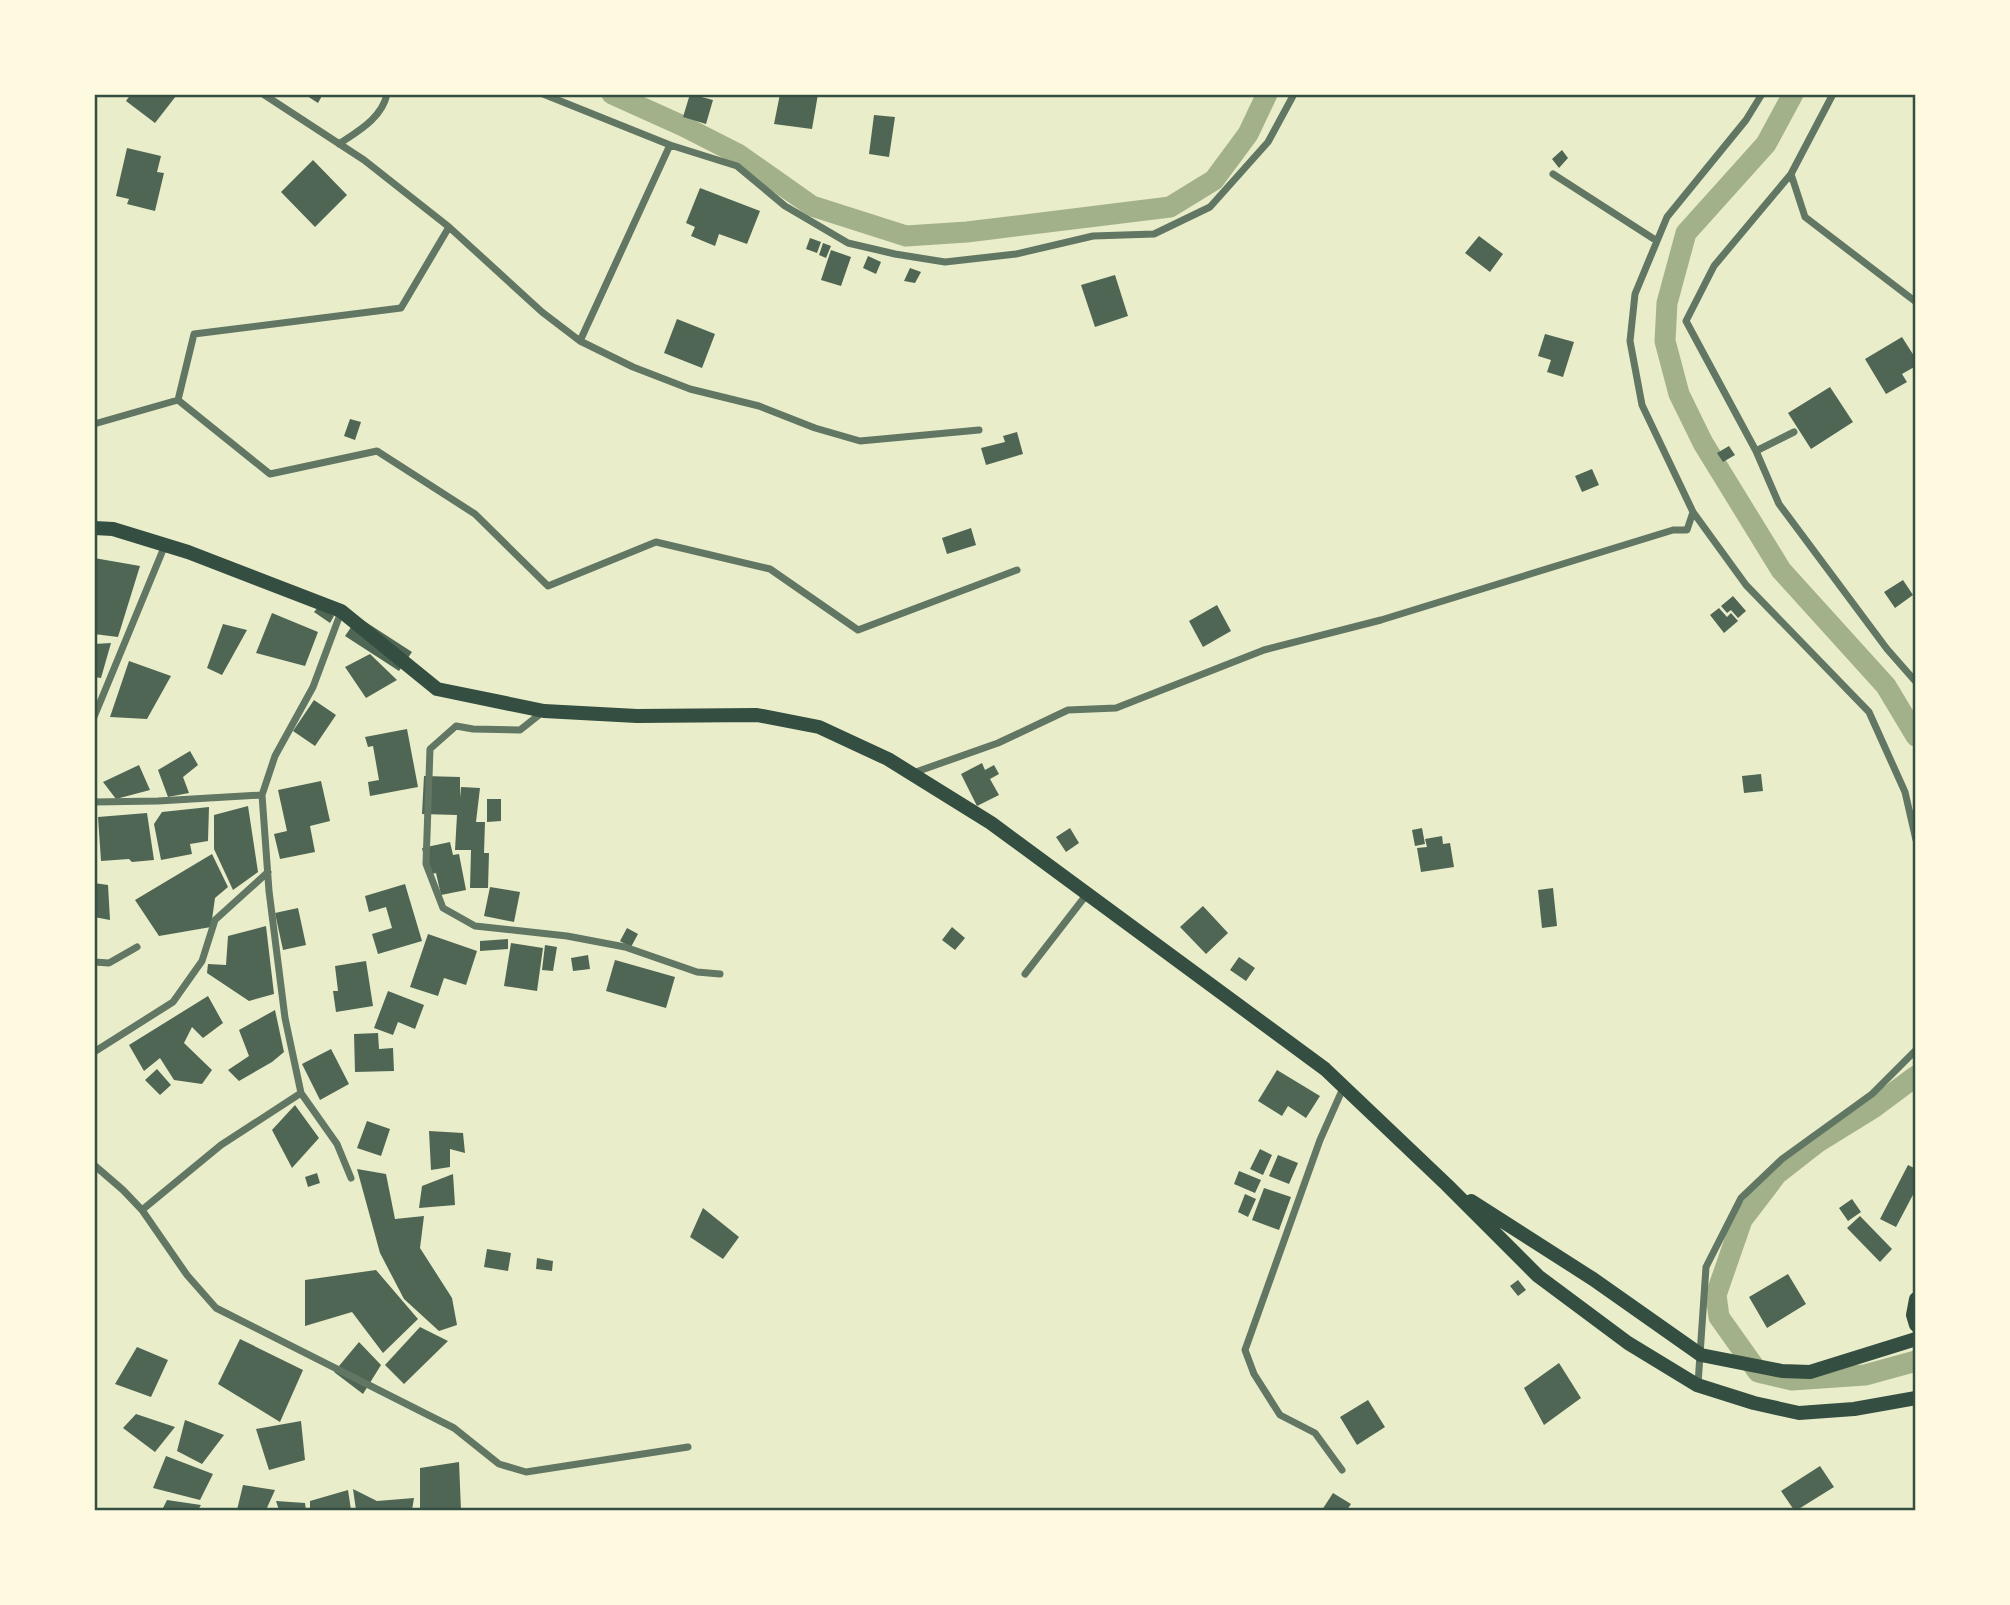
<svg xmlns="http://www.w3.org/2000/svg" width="2010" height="1605" font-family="Signika,sans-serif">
<rect width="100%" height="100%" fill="#e9edc9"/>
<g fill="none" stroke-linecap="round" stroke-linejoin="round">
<path stroke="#a3b18a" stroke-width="21" d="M612 94 683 126 738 154 812 206 906 236 967 232 1170 207 1214 180 1248 134 1267 94
M1793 94 1766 144 1686 233 1667 303 1665 341 1679 394 1703 443 1781 570 1886 686 1916 736
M1916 1076 1873 1108 1818 1142 1777 1174 1742 1220 1716 1295 1719 1317 1758 1372 1792 1380 1865 1375 1916 1361"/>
</g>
<path fill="#4f6655" d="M131 94H174L176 96 155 123 126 101Z
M304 94H323L318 103Z
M690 94 713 100 706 124 683 117Z
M780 94H818L812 129 774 124Z
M874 115 895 117 889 157 869 154Z
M127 148 161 156 157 172 164 173 155 211 127 204 129 199 116 196Z
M1562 150 1568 158 1559 168 1552 159Z
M313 160 347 195 315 227 281 192Z
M700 188 760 211 747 244 719 234 715 246 691 236 695 227 686 223Z
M1479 236 1503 254 1490 272 1465 253Z
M810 238 821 242 817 253 806 249Z
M823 243 831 246 826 258 819 255Z
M831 250 851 257 841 286 821 280Z
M868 256 881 262 876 274 863 268Z
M910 268 921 272 915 283 904 281Z
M1115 275 1128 316 1095 327 1081 285Z
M677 319 715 334 702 368 664 353Z
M1545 334 1574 342 1563 377 1547 372 1551 360 1538 356Z
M1902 337 1916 359V366L1902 374 1907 382 1886 394 1865 359Z
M1830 387 1853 422 1811 449 1788 413Z
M350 419 361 422 355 440 344 436Z
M1017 432 1023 454 986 465 981 448 1005 442 1003 436Z
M1729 446 1735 455 1723 462 1717 453Z
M1592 469 1599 485 1582 492 1575 476Z
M971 528 976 545 947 554 942 538Z
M94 558 140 566 118 637 94 634Z
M1903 580 1913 595 1895 608 1884 592Z
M1733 596 1746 611 1738 618 1731 610 1727 613 1721 606Z
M1217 605 1231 631 1203 647 1189 621Z
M319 606 334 616 330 623 314 612Z
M1719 608 1727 617 1731 613 1738 621 1724 633 1710 615Z
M272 613 318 632 305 666 256 653Z
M358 617 412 652 399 671 345 636Z
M223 624 247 630 222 675 207 668Z
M111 643 101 678 94 677V644Z
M370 654 397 680 366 698 345 667Z
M129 661 171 676 147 719 110 717Z
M314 700 336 715 315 746 293 731Z
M407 729 418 787 370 796 368 782 379 780 373 746 368 747 365 737Z
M190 751 198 765 183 777 189 793 168 797 158 770Z
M982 763 985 770 994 765 999 774 990 779 999 795 977 806 961 774Z
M139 765 150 790 116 799 103 782Z
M1761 774 1763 791 1744 793 1742 776Z
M424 776 460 777V798L461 787 480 788 476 822H485L484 853H489L488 888H470L471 850H455L457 815 422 814Z
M321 781 330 821 310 826 315 852 280 859 274 834 287 831 278 790Z
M487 799H501V821L487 822Z
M248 806 258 872 233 890 214 849V815Z
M209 807 208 841 190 844 192 854 161 860 154 824 162 812Z
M147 813 154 860 132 862 129 859 101 861 98 817Z
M1070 828 1079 843 1066 852 1056 837Z
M1422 828 1425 844 1415 846 1412 830Z
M1442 836 1443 844 1450 843 1454 867 1421 872 1417 848 1427 847 1425 839Z
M450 842 453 855 459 854 466 890 441 895 436 873 428 875 422 848Z
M212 854 228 887 215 898 211 927 159 936 135 900Z
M94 883 108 885 110 920 94 917Z
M405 884 422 941 378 954 372 934 392 928 386 907 369 912 365 896Z
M490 887 520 892 514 922 484 916Z
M1553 888 1557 926 1542 928 1538 890Z
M1203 906 1228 933 1206 954 1180 927Z
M298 908 306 945 283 950 275 913Z
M266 926 274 994 249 1001 207 973 208 964 226 965 228 936Z
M952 927 965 938 955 950 942 940Z
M627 928 638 934 631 947 620 941Z
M428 934 477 951 466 985 444 978 438 996 410 987Z
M508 939V949L480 951V941Z
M511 943 543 948 537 991 504 986Z
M545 945 557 947 553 971 542 970Z
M588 955 590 969 573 971 571 958Z
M1239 957 1255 968 1246 981 1230 970Z
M615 960 675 977 666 1008 606 991Z
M366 961 373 1006 336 1012 333 991H338L335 966Z
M388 991 424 1005 415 1029 398 1022 393 1035 374 1028Z
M208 996 223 1023 203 1038 192 1027 184 1043 212 1070 202 1084 174 1080 160 1058 144 1071 129 1045Z
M275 1010 284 1052 272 1062 239 1081 228 1070 249 1056 239 1030Z
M378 1033 379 1049 393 1048 394 1071 355 1072 354 1034Z
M331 1049 349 1084 320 1100 302 1064Z
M157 1069 171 1085 160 1095 145 1080Z
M1277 1070 1320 1096 1306 1118 1288 1106 1282 1116 1258 1101Z
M295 1105 319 1138 292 1168 272 1130Z
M367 1121 390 1129 381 1156 357 1148Z
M429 1131 463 1133 465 1153 450 1149V1167L431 1170Z
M1260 1149 1272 1155 1263 1175 1250 1169Z
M1278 1155 1298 1163 1289 1184 1269 1176Z
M1908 1165 1916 1169V1189L1896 1227 1880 1219Z
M357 1169 386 1174 395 1219 424 1216 420 1248 452 1298 457 1325 439 1331 404 1299 380 1253Z
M1239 1171 1261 1180 1255 1193 1234 1184Z
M317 1173 320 1183 308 1187 305 1177Z
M453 1174 455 1205 419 1208 422 1186Z
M1264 1188 1291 1197 1279 1230 1252 1220Z
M1245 1194 1256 1199 1248 1217 1238 1212Z
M1852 1199 1861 1212 1848 1221 1839 1208Z
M703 1208 739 1237 723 1259 690 1237Z
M1860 1216 1892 1249 1880 1262 1847 1228Z
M487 1249 511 1253 508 1271 484 1267Z
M537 1258 553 1261 552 1271 536 1269Z
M376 1270 418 1319 383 1353 352 1312 305 1326V1280Z
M1788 1274 1806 1304 1767 1328 1749 1297Z
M1518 1280 1526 1290 1518 1296 1510 1286Z
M420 1327 448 1341 404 1384 385 1365Z
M240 1339 303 1370 280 1422 218 1384Z
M359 1342 381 1365 363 1394 334 1372Z
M137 1347 168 1360 151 1397 115 1384Z
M1559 1363 1581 1398 1544 1425 1524 1388Z
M1368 1400 1385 1427 1357 1445 1340 1417Z
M136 1414 175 1427 155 1452 123 1428Z
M185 1420 224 1435 202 1464 177 1451Z
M301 1421 305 1460 269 1470 256 1429Z
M166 1456 213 1474 200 1500 153 1488Z
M459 1462 461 1510H420V1468Z
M1820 1466 1834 1487 1797 1510H1794L1781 1491Z
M243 1485 275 1490 266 1510H237Z
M353 1489 377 1501 414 1498 412 1510H356Z
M348 1490 351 1510H310V1501Z
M1333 1493 1351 1504 1347 1510H1322Z
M167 1500 201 1505 198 1510H162Z
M276 1501 305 1503 306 1510H279Z"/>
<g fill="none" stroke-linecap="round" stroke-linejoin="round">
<path stroke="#617663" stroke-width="7" d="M263 94 364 160 449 227 542 312 580 341 633 367 690 389 759 406 815 428 860 441 979 430
M543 94 670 145 737 166 785 206 848 243 895 254 945 262 1016 254 1093 236 1154 234 1210 207 1268 142 1294 94
M1762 94 1746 120 1667 217 1635 294 1630 341 1642 405 1693 512 1746 585 1869 712 1905 792 1916 840
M1833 94 1791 174 1805 217 1916 302
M339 144C358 131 382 118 387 94
M1553 174 1657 241
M580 341 670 145
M178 400 270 474 377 451 475 514 548 586 656 542 770 569 858 630 1017 570
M94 424 178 400 194 334 401 308 449 227
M1794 432 1756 451 1779 504 1887 649 1916 682
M1756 451 1686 321 1714 266 1791 174
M341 612 313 687 275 756 262 795 269 891 285 1018 301 1093 337 1144 351 1178
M544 711 520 730 473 729 456 726 430 749 426 864 443 908 475 926 567 936 625 947 697 972 720 974
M94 717 165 545
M913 773 998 743 1068 710 1116 708 1264 650 1381 620 1673 530H1687L1693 512
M94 802 158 801 262 795
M94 962 109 963 137 947
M1025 974 1087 894
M94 1052 173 1002 202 961 215 920 268 872
M94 1165 123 1190 142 1210 187 1275 216 1308 454 1428 499 1464 526 1472 688 1447
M142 1210 221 1145 301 1093
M1698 1384 1706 1267 1741 1198 1782 1159 1872 1094 1916 1050
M1342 1470 1315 1433 1280 1415 1254 1374 1245 1350 1320 1140 1344 1086"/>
<path stroke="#344e41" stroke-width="14" d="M94 528 113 529 188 552 341 611 437 689 544 711 637 716 757 715 819 727 888 759 991 823 1325 1069 1447 1185 1538 1276 1628 1343 1697 1385 1754 1403 1799 1413 1854 1409 1916 1398
M1471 1201 1593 1279 1701 1355 1782 1371 1810 1372 1916 1339
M1916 1299 1913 1315 1916 1325"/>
</g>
<rect width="2010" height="1605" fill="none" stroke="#fefae0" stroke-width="192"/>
<rect x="96" y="96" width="1818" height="1413" fill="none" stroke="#344e41" stroke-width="2.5"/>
</svg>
